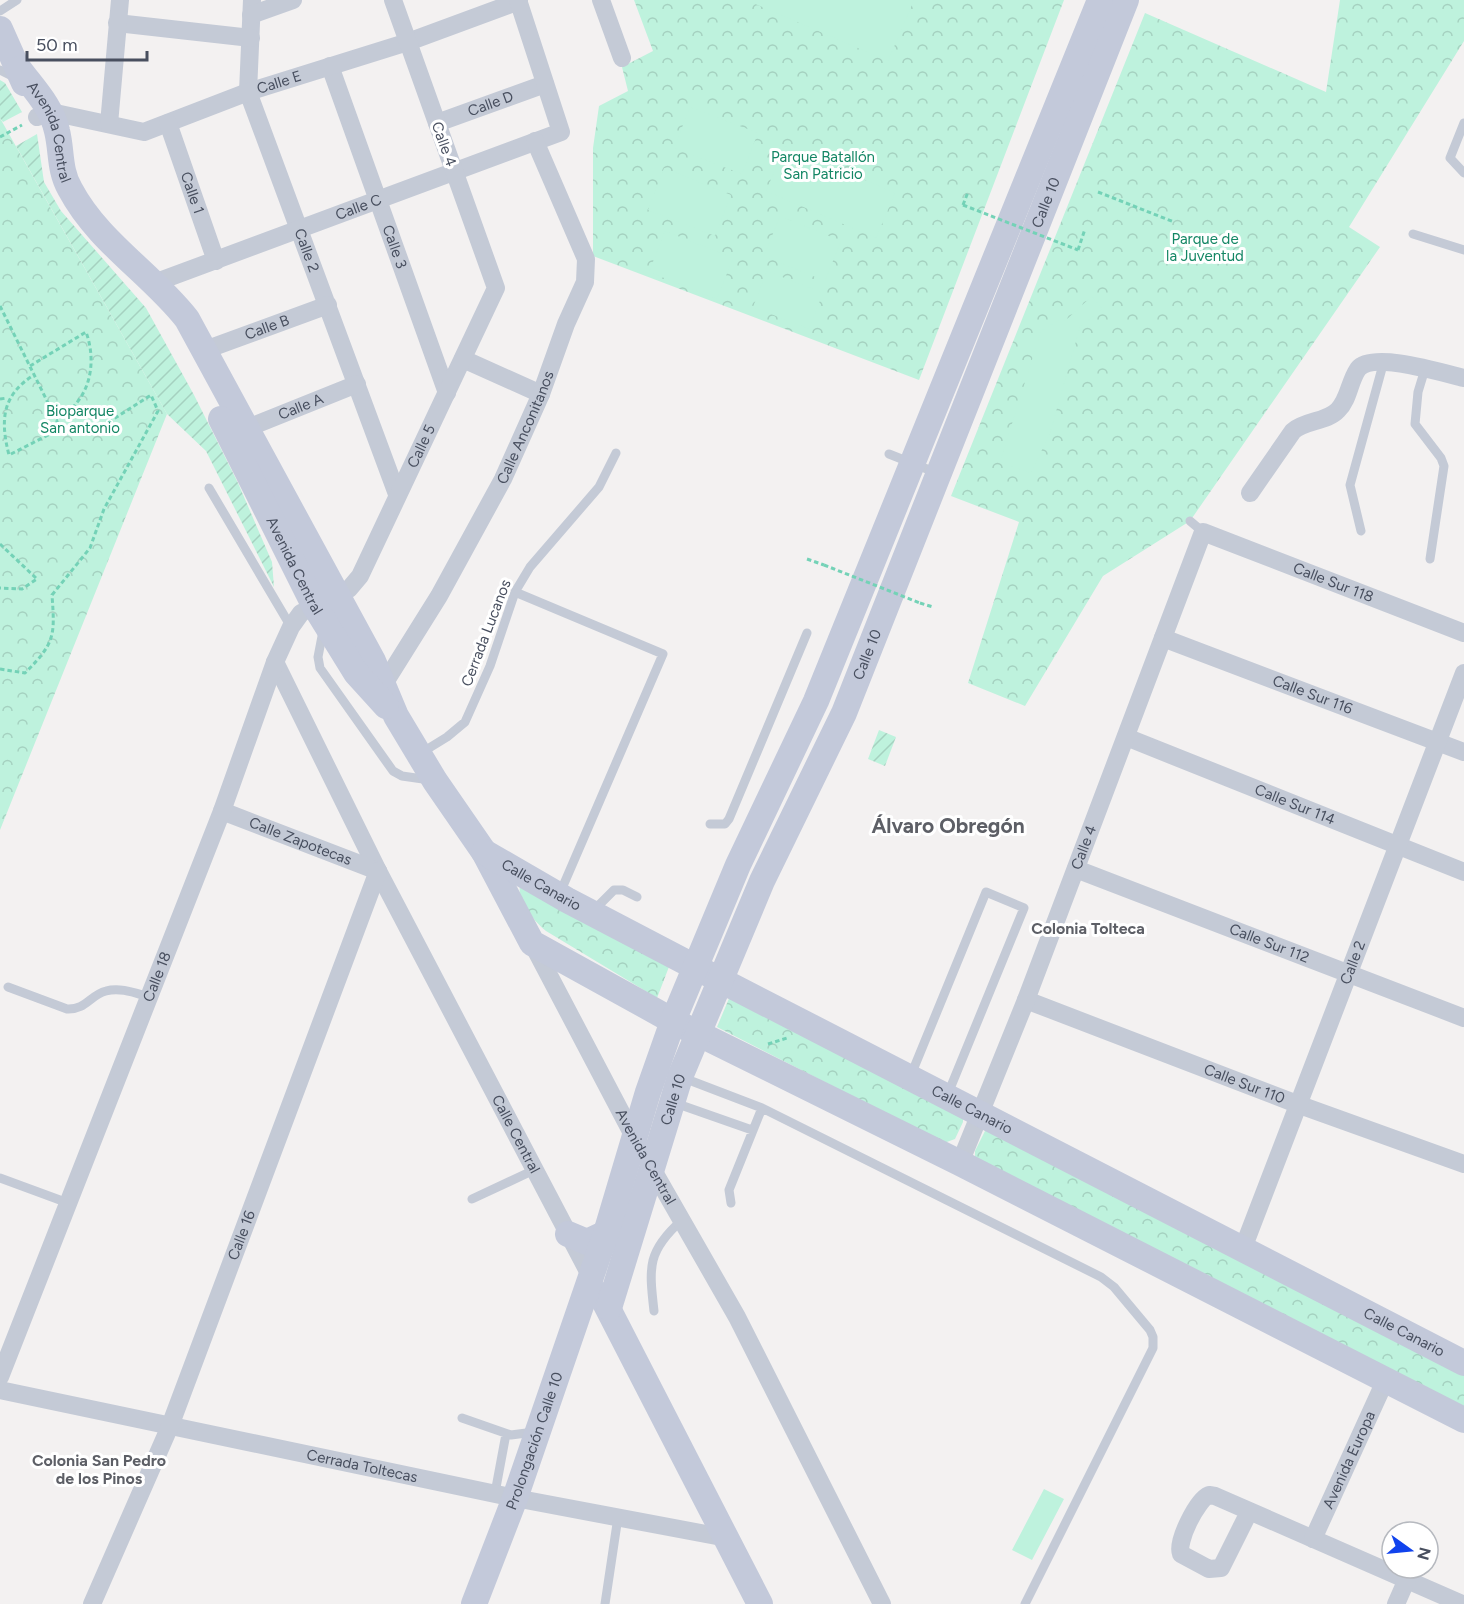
<svg xmlns="http://www.w3.org/2000/svg" width="1464" height="1604" font-family="Figtree,sans-serif">
<defs>
<pattern id="forest-crowns" width="20" height="18" patternUnits="userSpaceOnUse" patternTransform="scale(1.5)"><rect width="20" height="18" fill="#bef2dd"/><path d="M2 6a3 3 0 1 1 6 0M12 15a3 3 0 1 1 6 0" fill="none" stroke="#a5d1c0"/></pattern>
<pattern id="garden-furrows" width="10" height="10" patternUnits="userSpaceOnUse" patternTransform="scale(1.5)"><rect width="10" height="10" fill="#bef2dd"/><path d="M-1 1l2-2M0 10L10 0M9 11l2-2" fill="none" stroke="#a5d1c0"/></pattern>
</defs>
<rect width="100%" height="100%" fill="#f3f1f1"/>
<path fill="url(#forest-crowns)" d="M634 0H1064L919 380 593 256V148L599 106 628 91 622 67 653 51Z
M1340 0H1464V41L1349 227 1380 247 1190 521 1103 576 1025 706 968 683 1019 522 951 496 1145 13 1326 92Z
M0 118 167 414 0 830Z
M520 886 672 959 657 998 546 931C535 922 517 901 520 886Z
M733 989 963 1114V1122L955 1139 944 1143 717 1027Z
M986 1129 1464 1368V1412L975 1157V1151Z"/>
<path fill="url(#garden-furrows)" d="M0 80 5 83 22 112 3 122 0 118Z
M37 134 44 182 61 211 146 308 194 395 238 483 272 562 274 587 206 451 167 414 16 146Z
M879 730 896 737 885 766 868 759Z"/>
<path fill="#bef2dd" d="M746 0H914L888 61Z
M690 107 758 133 742 174 674 148Z
M785 146 895 193 876 238 766 191Z
M664 168 731 195 715 236 648 210Z
M780 216 841 241 825 281 764 256Z
M665 231 733 258 717 299 649 272Z
M767 271 823 293 809 329 753 307Z
M1092 296 1102 309 1080 327 1050 433 1031 473 1000 462 1041 331 1057 321 1066 320Z
M1044 1489 1064 1499 1032 1560 1012 1550Z"/>
<g fill="none" stroke-linecap="round" stroke-linejoin="round">
<path stroke="#74d2b7" stroke-width="3" stroke-dasharray="4.5 3" stroke-linecap="butt" d="M0 137 22 125
M1098 192 1174 222
M963 205 968 192
M1078 250 1085 229
M0 306 56 419 60 429 9 455C0 420 2 395 34 375
M30 366 86 332C98 365 89 403 56 419
M0 399 7 398
M0 544 37 579 22 589 0 588
M807 559 824 565
M920 603 933 607
M0 669 25 673C55 643 55 636 52 595L90 548 104 509 158 411 151 395 98 429H60
M768 1044 787 1038"/>
<path stroke="#c4cad6" stroke-width="9" d="M0 11 17 0
M0 70 16 78
M1464 123 1450 158 1464 173
M1413 234 1464 250
M1425 369 1418 392 1415 424 1441 458 1444 466 1430 559
M889 454 937 473
M209 488 291 627
M1190 521 1203 532
M1361 531 1350 485 1384 361
M515 592 663 654 560 893
M323 631 318 657 320 668 393 771 402 776 430 780
M421 753 447 737 465 722 490 666 515 592 530 567 599 487 616 453
M710 824H725L729 819 807 633
M593 911 614 890H623L637 897
M8 987 67 1009C86 1010 90 995 106 991 120 987 135 993 149 997
M911 1075 986 892 1024 908 947 1096
M681 1077 762 1108 1101 1277 1114 1287 1150 1330 1153 1337V1348L1025 1604
M675 1103 752 1130
M0 1178 68 1203
M472 1199 534 1170
M731 1203 729 1190 762 1108
M654 1311C649 1267 647 1251 682 1220
M462 1418 511 1435 534 1432
M495 1493 506 1434
M605 1604 618 1517"/>
<g stroke="#c4cad6" stroke-width="18">
<path id="s1" d="M252 0 248 92 397 494"/>
<path d="M601 0 622 58"/>
<path d="M251 15 293 0"/>
<path d="M117 23 251 38"/>
<path id="s2" d="M330 66 447 393"/>
<path id="s3" d="M37 117 51 112 144 132 248 92 408 42 519 1"/>
<path id="s4" d="M168 123 216 261"/>
<path id="s5" d="M437 123 545 84"/>
<path d="M109 124 120 0"/>
<path id="s6" d="M154 283 561 132 518 0"/>
<path id="s7" d="M205 350 328 305"/>
<path d="M463 359 541 394"/>
<path id="s8" d="M245 429 357 384"/>
<path d="M1250 493 1293 431C1306 420 1327 422 1338 410 1349 399 1349 382 1358 369 1372 351 1443 373 1464 378"/>
<path id="s9" d="M1163 638 1464 752"/>
<path id="s10" d="M275 662 378 871 591 1277"/>
<path id="s11" d="M376 691 384 684 439 596 503 479 541 394 566 324 585 282 586 259 535 141"/>
<path id="s12" d="M1126 737 1464 872"/>
<path id="s13" d="M222 811 378 871"/>
<path id="s14" d="M1076 869 1464 1018"/>
<path id="s15" d="M532 943 634 1137 737 1317 882 1604"/>
<path id="s16" d="M1026 1000 1297 1104 1464 1164"/>
<path id="s17" d="M960 1163 1026 1000 1203 532 1464 633"/>
<path id="s18" d="M1242 1251 1464 673"/>
<path id="s19" d="M0 1377 222 811 275 662 291 627 301 613 349 589 360 576 496 288 393 0"/>
<path id="s20" d="M0 1390 515 1498 727 1538"/>
<path d="M1249 1512 1221 1568 1209 1569 1181 1554C1176 1542 1197 1500 1209 1495L1215 1496 1462 1604"/>
<path id="s21" d="M1313 1539 1385 1381"/>
<path id="s22" d="M92 1604 170 1426 378 871"/>
<path d="M1396 1604 1407 1579"/>
</g>
<g stroke="#c3c9da" stroke-width="26">
<path d="M0 29 24 83"/>
<path id="s23" d="M19 69C33 88 52 107 57 131 62 151 59 170 70 189 98 242 151 273 187 319L373 661 396 716 435 781 484 852 532 943 673 1021 960 1163 1464 1420"/>
<path id="s24" d="M221 419 314 605 356 673 386 706"/>
<path id="s25" d="M484 852 567 900 695 967 1464 1363"/>
<path d="M568 1234 587 1242 606 1233"/>
<path d="M601 1295 760 1604"/>
<path id="s26" d="M609 1308 680 1077 762 881 844 713 1126 0"/>
<path id="s27" d="M474 1604 515 1498 606 1233 648 1092 673 1021 738 865 816 701 1100 0"/>
</g>
<path stroke="#74d2b7" stroke-width="3" stroke-dasharray="4.5 3" stroke-linecap="butt" d="M963 205 1078 250
M824 565 920 603"/>
</g>
<g text-anchor="middle" dominant-baseline="central" stroke-width="6" stroke-linejoin="round" paint-order="stroke">
<g font-size="15" fill="#484f5f" stroke="#fff">
<text stroke="none"><textPath href="#s3" startOffset="254">Calle E</textPath></text>
<text stroke="none"><textPath href="#s5" startOffset="57">Calle D</textPath></text>
<text stroke="none"><textPath href="#s23" startOffset="72">Avenida Central</textPath></text>
<text transform="translate(444 144) rotate(70)">Calle 4</text>
<text stroke="none"><textPath href="#s4" startOffset="74">Calle 1</textPath></text>
<text stroke="none"><textPath href="#s26" startOffset="1190">Calle 10</textPath></text>
<text stroke="none"><textPath href="#s6" startOffset="218">Calle C</textPath></text>
<text stroke="none"><textPath href="#s2" startOffset="192">Calle 3</textPath></text>
<text stroke="none"><textPath href="#s1" startOffset="261">Calle 2</textPath></text>
<text stroke="none"><textPath href="#s7" startOffset="66">Calle B</textPath></text>
<text stroke="none"><textPath href="#s8" startOffset="60">Calle A</textPath></text>
<text stroke="none"><textPath href="#s11" startOffset="304">Calle Anconitanos</textPath></text>
<text stroke="none"><textPath href="#s19" startOffset="1036">Calle 5</textPath></text>
<text stroke="none"><textPath href="#s24" startOffset="164">Avenida Central</textPath></text>
<text stroke="none"><textPath href="#s17" startOffset="816">Calle Sur 118</textPath></text>
<text transform="translate(486 633) rotate(-69)">Cerrada Lucanos</text>
<text stroke="none"><textPath href="#s26" startOffset="704">Calle 10</textPath></text>
<text stroke="none"><textPath href="#s9" startOffset="160">Calle Sur 116</textPath></text>
<text stroke="none"><textPath href="#s12" startOffset="182">Calle Sur 114</textPath></text>
<text stroke="none"><textPath href="#s13" startOffset="84">Calle Zapotecas</textPath></text>
<text stroke="none"><textPath href="#s17" startOffset="339">Calle 4</textPath></text>
<text stroke="none"><textPath href="#s25" startOffset="66">Calle Canario</textPath></text>
<text stroke="none"><textPath href="#s14" startOffset="207">Calle Sur 112</textPath></text>
<text stroke="none"><textPath href="#s18" startOffset="309">Calle 2</textPath></text>
<text stroke="none"><textPath href="#s19" startOffset="430">Calle 18</textPath></text>
<text stroke="none"><textPath href="#s16" startOffset="234">Calle Sur 110</textPath></text>
<text stroke="none"><textPath href="#s26" startOffset="218">Calle 10</textPath></text>
<text stroke="none"><textPath href="#s25" startOffset="552">Calle Canario</textPath></text>
<text stroke="none"><textPath href="#s10" startOffset="530">Calle Central</textPath></text>
<text stroke="none"><textPath href="#s15" startOffset="242">Avenida Central</textPath></text>
<text stroke="none"><textPath href="#s22" startOffset="398">Calle 16</textPath></text>
<text stroke="none"><textPath href="#s25" startOffset="1038">Calle Canario</textPath></text>
<text stroke="none"><textPath href="#s27" startOffset="174">Prolongación Calle 10</textPath></text>
<text stroke="none"><textPath href="#s21" startOffset="87">Avenida Europa</textPath></text>
<text stroke="none"><textPath href="#s20" startOffset="370">Cerrada Toltecas</textPath></text>
</g>
<g font-size="15" fill="#138664" stroke="#fff">
<text x="823" y="157">Parque Batallón<tspan x="823" dy="17">San Patricio</tspan></text>
<text x="1205" y="239">Parque de<tspan x="1205" dy="17">la Juventud</tspan></text>
<text x="80" y="411">Bioparque<tspan x="80" dy="17">San antonio</tspan></text>
</g>
<g font-size="16" font-weight="bold" fill="#5d5f66" stroke="#fff">
<text x="1088" y="928">Colonia Tolteca</text>
<text x="99" y="1460">Colonia San Pedro<tspan x="99" dy="18">de los Pinos</tspan></text>
</g>
<g font-size="21" font-weight="bold" fill="#5d5f66" stroke="#fff">
<text x="948" y="825">Álvaro Obregón</text>
</g>
</g>
<g transform="translate(1410 1550) rotate(105)"><circle r="28" fill="#ffffff" stroke="#b6b9bf" stroke-width="1.5"/>
<path d="M0-4.5L10 22L0 15L-10 22Z" fill="#1143ed"/>
<text y="-9" font-size="16" font-weight="bold" text-anchor="middle" fill="#484f5f">N</text>
</g>
<path d="M27 51v9h120v-9" fill="none" stroke="#484f5f" stroke-width="3"/>
<text x="36" y="51" font-size="18" fill="#484f5f" stroke="#ffffff" stroke-width="4.5" paint-order="stroke">50 m</text>
</svg>
